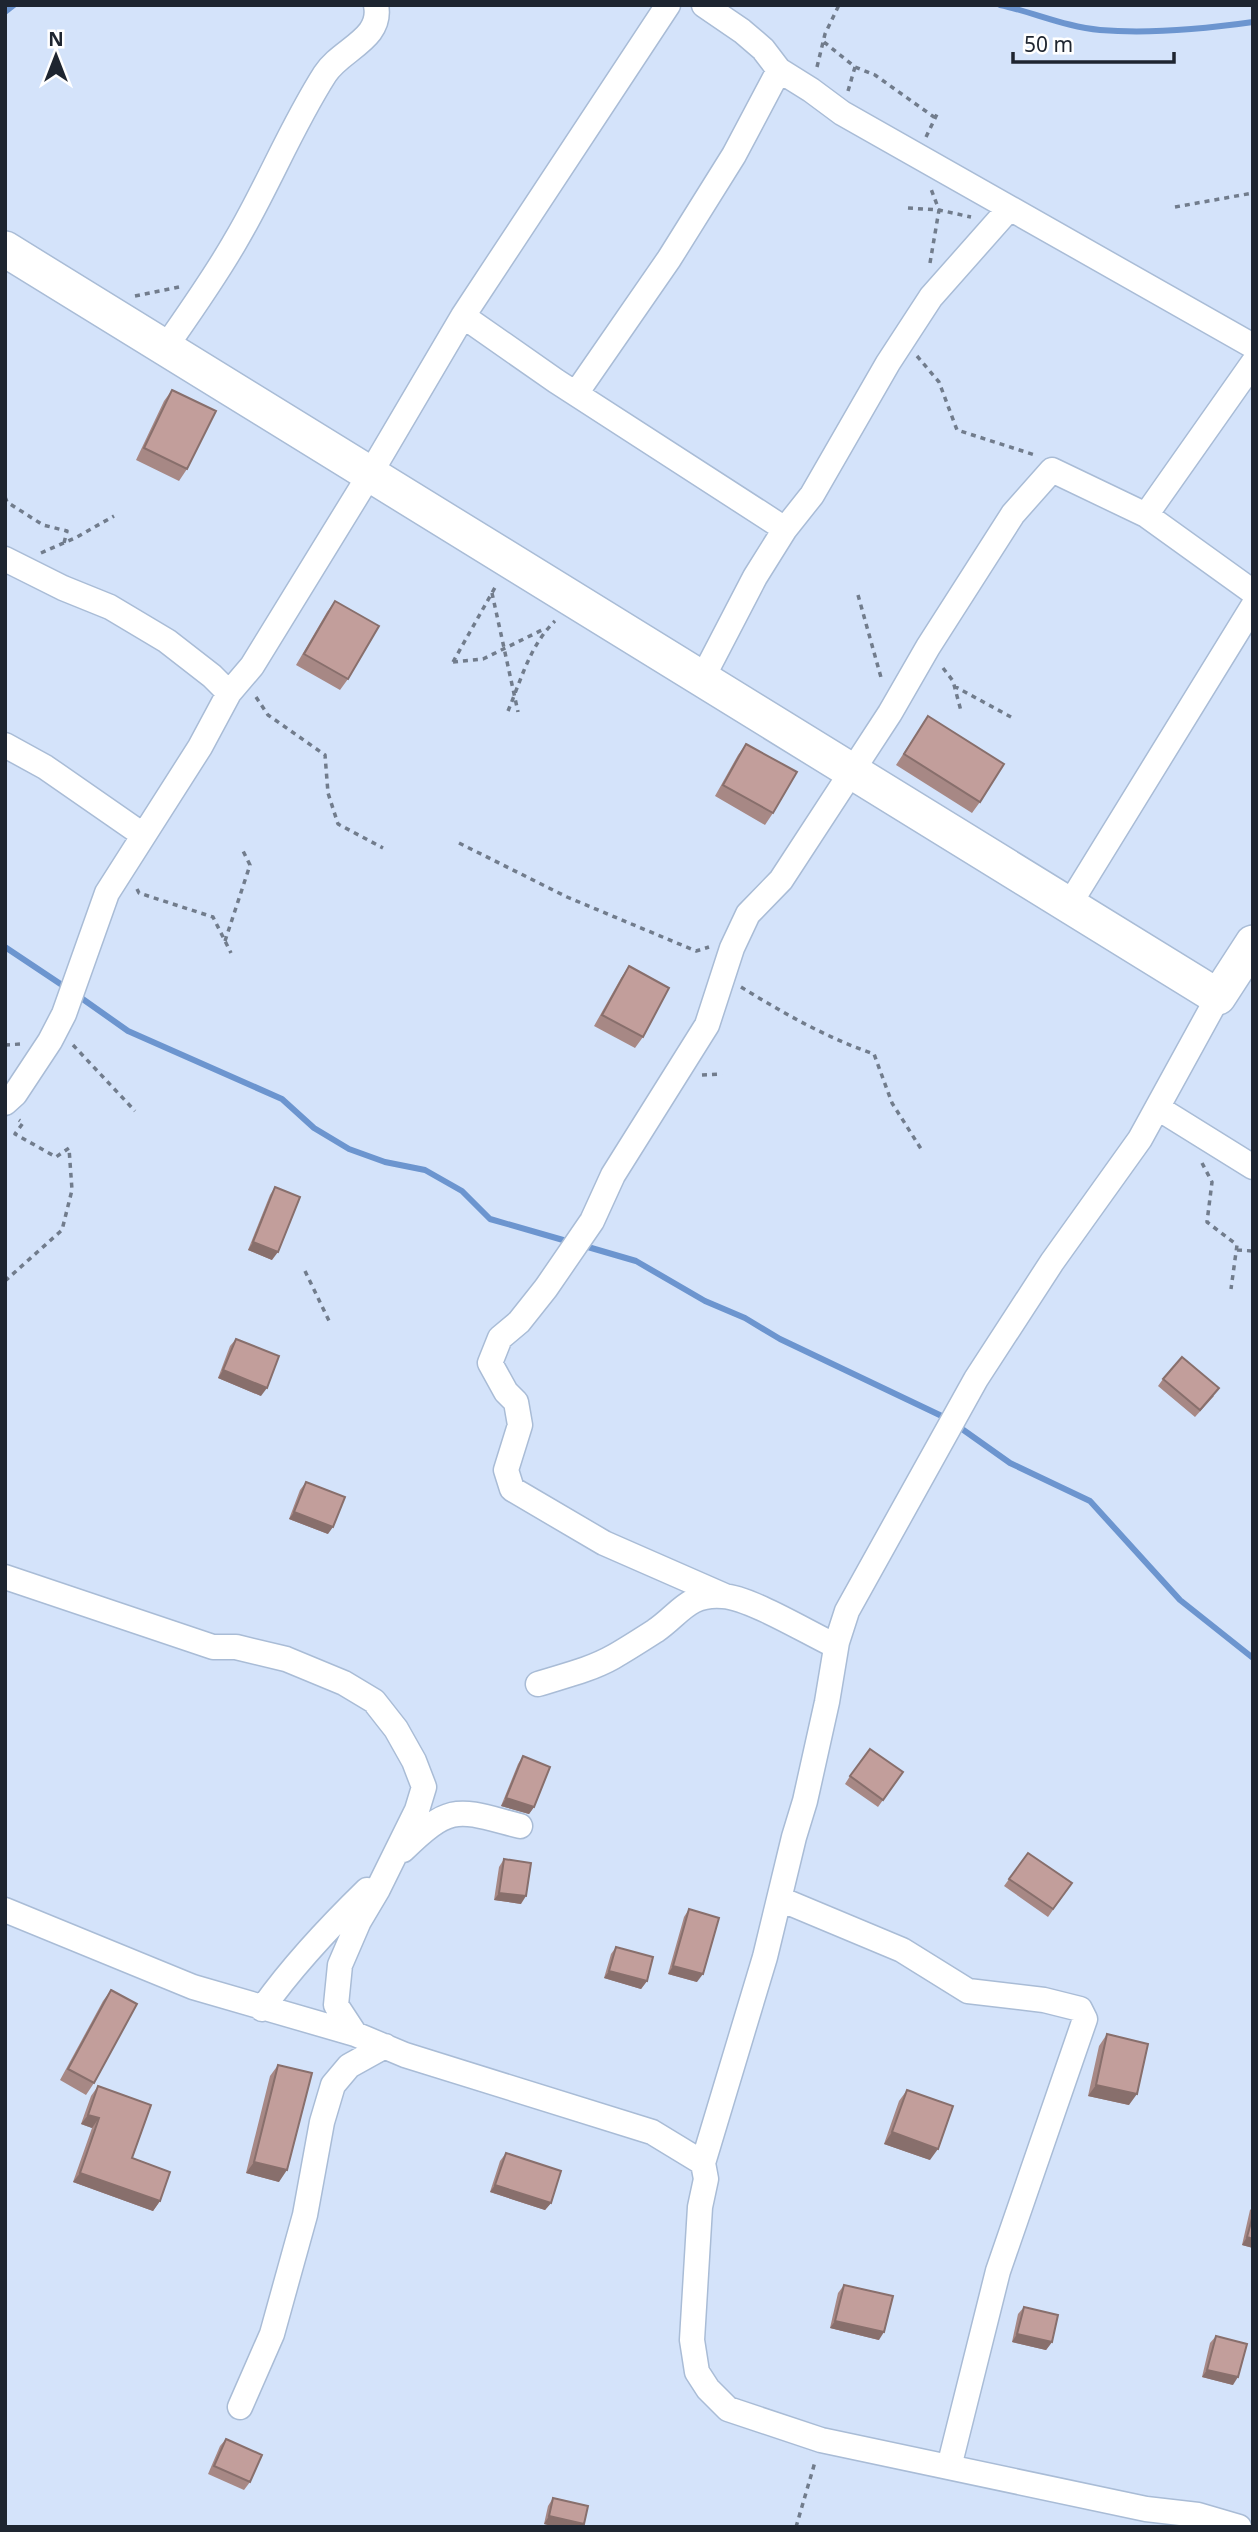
<svg xmlns="http://www.w3.org/2000/svg" width="1258" height="2532" font-family="'Noto Sans',sans-serif">
<rect width="100%" height="100%" fill="#d4e3fa"/>
<g fill="none" stroke-linecap="round" stroke-linejoin="round">
<path stroke="#6c95cf" stroke-width="6" d="M1000 5C1033 12 1066 27 1100 30 1150 34 1204 29 1253 22
M5 12 14 5
M5 947 68 989
M77 995 128 1031 282 1099 314 1128 349 1149 385 1162 425 1170 462 1191 490 1219 570 1242
M581 1245 636 1261 705 1301 745 1318 780 1339 946 1418
M955 1424 1010 1463 1090 1501 1180 1600 1253 1658"/>
<defs>
<path id="street" d="M704 5 742 31 763 49 779 70 811 90 842 113 1253 346
M463 316 556 381 785 529 755 577 702 679
M165 348C190 312 215 277 236 240 268 186 291 127 325 74 341 49 383 39 376 5
M1253 363 1146 515 1253 592
M577 392 669 259 734 155 779 70
M785 529 812 495 888 363 931 297 1008 210
M5 559 63 588 110 607 167 641 212 676 229 693
M5 745 45 767 143 835
M1069 905 1253 606
M5 1103 15 1094 50 1041 64 1014 107 893 200 747 229 693 252 666 370 474 463 316 668 5
M1158 1108 1253 1167
M5 1577 213 1647H236L286 1659 344 1683 374 1701 396 1729 414 1761 424 1787 417 1810 378 1889 359 1921 340 1965 336 2005 355 2034
M725 1596 604 1543 512 1489 506 1470 520 1425 516 1402 506 1392 490 1363 500 1338 519 1322 546 1288 592 1221 613 1175 707 1025 732 948 748 914 781 880 890 713 928 647 1013 514 1052 470 1146 515
M538 1684C563 1676 590 1670 613 1657 627 1649 641 1640 655 1631 680 1614 688 1593 723 1596 751 1598 808 1633 836 1646
M403 1850C452 1802 458 1810 520 1826
M780 1899 902 1950 968 1991 1044 2000 1080 2009 1085 2019 998 2271 949 2467
M5 1910 193 1987 355 2034 405 2055 652 2132 703 2163 706 2179 700 2207 692 2340 697 2372 708 2389 728 2409 821 2440 1146 2509 1198 2515 1239 2527
M262 2009C293 1965 329 1927 367 1890
M703 2163 765 1957 794 1837 805 1801 827 1702 837 1642 847 1611 976 1379 1052 1262 1140 1139 1218 997
M240 2407 272 2334 305 2215 322 2122 333 2085 349 2066 385 2046"/>
<path id="secondary" d="M5 249 1218 997 1253 943"/>
</defs>
<use href="#street" stroke="#a9bcd6" stroke-width="27"/>
<use href="#secondary" stroke="#a9bcd6" stroke-width="38"/>
<path stroke="#717c8c" stroke-width="3.5" stroke-dasharray="5 5" stroke-linecap="butt" d="M824 42 855 67 875 75 934 117
M817 67 825 34 839 5
M848 91 855 67
M926 137 938 112
M1175 207 1253 193
M908 208 939 210 971 217
M930 263 939 210 931 189
M135 296 179 287
M917 356 939 382 957 430 1035 455
M5 497 7 502 43 525 67 531 64 543
M41 553 77 537 114 516
M492 593 518 712
M858 595 882 681
M453 662 497 584
M453 662 483 659 542 630
M943 668 953 681 961 711
M954 686 1011 717
M256 697 268 715 325 755 328 793 338 824 383 848
M508 711C521 680 530 645 555 621
M459 843 567 897 696 951 709 947
M137 889 139 893 213 917 231 953
M225 941 250 865 243 851
M741 987C783 1013 827 1038 874 1054L892 1103 923 1152
M5 1045 21 1044
M73 1045 135 1111
M702 1075 722 1074
M1202 1163 1212 1182 1207 1222 1237 1245 1231 1289
M1237 1250 1253 1251
M305 1271 331 1325
M5 1281 62 1230 72 1190 69 1148 56 1157 15 1134 23 1123 19 1120
M796 2527 815 2462"/>
<use href="#street" stroke="#fff" stroke-width="24"/>
<use href="#secondary" stroke="#fff" stroke-width="35"/>
</g>
<path fill="#a78885" d="M172 390 187 469 179 481 136 460 164 401Z
M335 601 348 679 340 690 296 665 327 612Z
M928 716 980 802 972 813 896 765Z
M746 744 773 813 765 825 715 796 738 755Z
M629 966 643 1037 635 1048 594 1026 621 978Z
M275 1187 272 1260 248 1250 270 1195Z
M236 1339 261 1396 218 1378 230 1346Z
M1163 1379 1214 1396 1195 1417 1158 1386Z
M306 1482 328 1534 289 1519 300 1490Z
M523 1756 534 1807 529 1814 501 1806 518 1764Z
M903 1772 878 1807 845 1784 850 1776Z
M1028 1853 1072 1883 1048 1917 1004 1886Z
M504 1859 521 1904 494 1900 499 1867Z
M689 1909 697 1982 668 1974 684 1917Z
M616 1947 647 1981 641 1989 604 1978 611 1954Z
M111 1990 94 2083 86 2095 60 2080 103 2001Z
M1107 2034 1129 2105 1088 2096 1099 2046Z
M278 2065 279 2182 246 2173 270 2076Z
M98 2086 132 2158 160 2201 153 2211 73 2182 92 2128 81 2124 91 2096Z
M907 2090 930 2160 884 2144 899 2101Z
M506 2153 551 2203 545 2210 490 2192 500 2161Z
M1253 2207V2248L1242 2245 1250 2210Z
M844 2285 879 2340 830 2328 838 2293Z
M1024 2307 1052 2342 1046 2350 1012 2342 1018 2314Z
M1216 2336 1233 2385 1202 2377 1210 2343Z
M226 2439 250 2482 244 2490 208 2474 220 2446Z
M553 2498 582 2527H556L544 2524 548 2506Z"/>
<path fill="#886f6c" d="M253 1242 278 1252 272 1260 248 1250Z
M223 1370 267 1388 261 1396 218 1378Z
M294 1512 333 1527 328 1534 289 1519Z
M506 1798 534 1807 529 1814 501 1806Z
M499 1893 526 1896 521 1904 494 1900Z
M673 1966 703 1974 697 1982 668 1974Z
M609 1971 647 1981 641 1989 604 1978Z
M1096 2085 1137 2094 1129 2105 1088 2096Z
M88 2115 99 2118 92 2128 81 2124Z
M892 2132 938 2149 930 2160 884 2144Z
M254 2162 287 2170 279 2182 246 2173Z
M80 2173 160 2201 153 2211 73 2182Z
M495 2185 551 2203 545 2210 490 2192Z
M1247 2237 1253 2239V2248L1242 2245Z
M835 2321 884 2332 879 2340 830 2328Z
M1017 2334 1052 2342 1046 2350 1012 2342Z
M1207 2370 1238 2377 1233 2385 1202 2377Z
M549 2516 584 2524 582 2527H556L544 2524Z"/>
<path fill="#c29e9b" stroke="#886f6c" stroke-width="2" d="M172 390 216 411 187 469 144 448Z
M335 601 379 626 348 679 304 654Z
M928 716 1004 764 980 802 904 754Z
M746 744 797 772 773 813 723 785Z
M629 966 669 988 643 1037 602 1015Z
M275 1187 300 1197 278 1252 253 1242Z
M236 1339 279 1356 267 1388 223 1370Z
M1182 1357 1219 1388 1200 1410 1163 1379Z
M306 1482 345 1497 333 1527 294 1512Z
M870 1749 903 1772 883 1800 850 1776Z
M523 1756 550 1767 534 1807 506 1798Z
M1028 1853 1072 1883 1053 1909 1009 1879Z
M504 1859 531 1863 526 1896 499 1893Z
M689 1909 719 1918 703 1974 673 1966Z
M616 1947 653 1957 647 1981 609 1971Z
M111 1990 137 2004 94 2083 68 2069Z
M1107 2034 1148 2044 1137 2094 1096 2085Z
M278 2065 312 2073 287 2170 254 2162Z
M98 2086 151 2105 132 2158 170 2172 160 2201 80 2173 99 2118 88 2115Z
M907 2090 953 2106 938 2149 892 2132Z
M506 2153 561 2171 551 2203 495 2185Z
M1253 2215V2239L1247 2237Z
M844 2285 893 2296 884 2332 835 2321Z
M1024 2307 1058 2315 1052 2342 1017 2334Z
M1216 2336 1247 2344 1238 2377 1207 2370Z
M226 2439 262 2455 250 2482 214 2466Z
M553 2498 588 2506 584 2524 549 2516Z"/>
<rect width="1258" height="2532" fill="none" stroke="#1e2530" stroke-width="14"/>
<g transform="translate(56 56)" stroke="#ffffff" stroke-width="5" paint-order="stroke">
<path d="M0-5L12 26L0 18L-12 26Z" fill="#1e2530"/>
<text y="-10" font-size="19" font-weight="bold" text-anchor="middle" fill="#1e2530">N</text>
</g>
<path d="M1013 52v10h161v-10" fill="none" stroke="#1e2530" stroke-width="3.5"/>
<text x="1024" y="52" font-size="21" fill="#1e2530" stroke="#ffffff" stroke-width="5" paint-order="stroke">50 m</text>
</svg>
